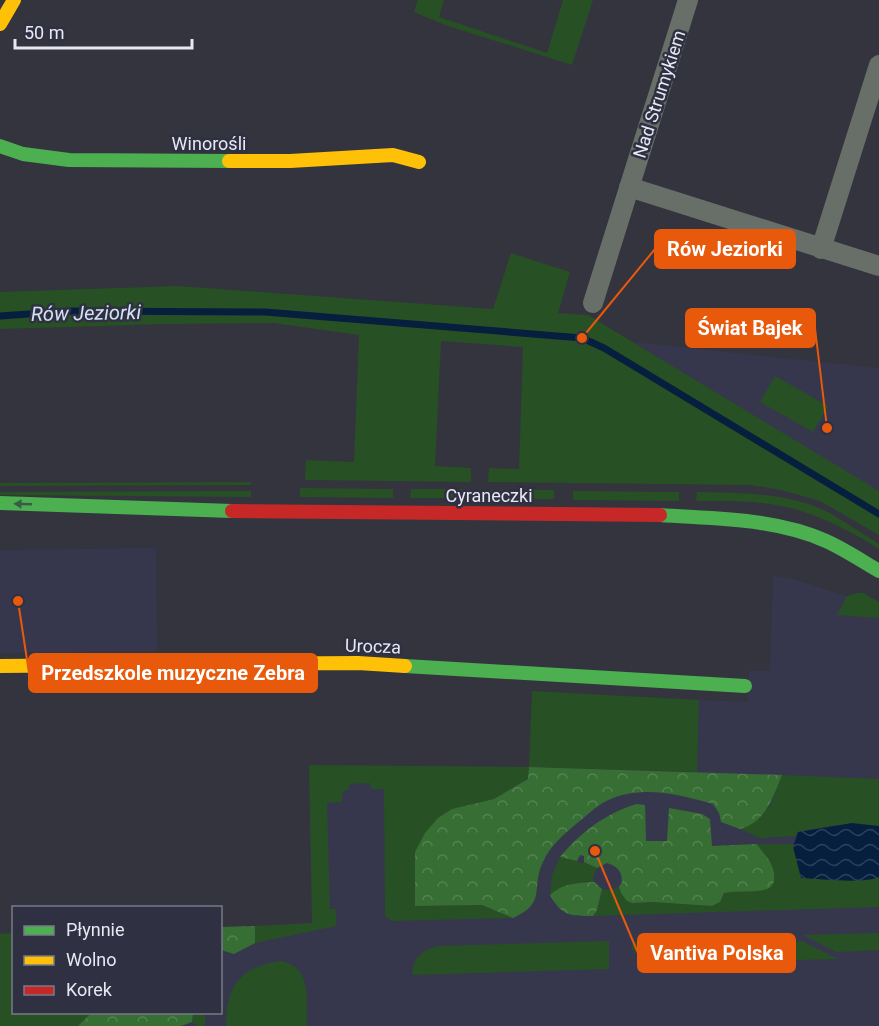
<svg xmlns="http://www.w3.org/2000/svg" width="879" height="1026" font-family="Roboto,sans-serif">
<defs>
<pattern id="forest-crowns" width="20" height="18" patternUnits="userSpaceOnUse" patternTransform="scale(1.5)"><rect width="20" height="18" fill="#376e34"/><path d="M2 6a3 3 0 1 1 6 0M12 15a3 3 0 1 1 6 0" fill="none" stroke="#548352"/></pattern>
<pattern id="water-waves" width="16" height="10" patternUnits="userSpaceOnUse" patternTransform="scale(1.5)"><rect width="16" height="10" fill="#071f3f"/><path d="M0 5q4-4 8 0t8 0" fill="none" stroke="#2b405b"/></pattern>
</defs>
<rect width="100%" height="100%" fill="#33343d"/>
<path fill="#36374d" d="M632 342 879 368V491L873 488Z
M156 548 157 651 0 653V550Z
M773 576 789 578 847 596 863 593 879 602V1026H0V934L13 933 14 1012H220L221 927 312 923 309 765 529 767 696 772 699 700 748 702 749 671H770Z"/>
<path fill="#275025" d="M418 0H444L439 17 547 53 563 0H593L572 65 445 25 414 12Z
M511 253 570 272 558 313 588 315 879 491V535L820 501 781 490 751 485 488 482 489 468 519 469 523 347 441 341 435 466 471 468V482L305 480 306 460 354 462 359 335 273 323 166 324 0 329V292L177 286 493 309Z
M775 376 828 406 813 432 760 402Z
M251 482V485L0 486V483Z
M300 488 393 489V498L300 497Z
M411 489H470L469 498H410Z
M488 490H554V499H488Z
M251 491V497L0 495V492Z
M573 491 679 492V501L573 500Z
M697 492C740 493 789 492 828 512 845 522 862 533 879 544V549C849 530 816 513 781 506 753 500 724 501 696 501Z
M856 593H863L879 602V618L837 615 847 596Z
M532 691 699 700 697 772 529 767 528 779 494 799 415 852V906L482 905 513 918 392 921 385 916 384 789H371L370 783 349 784V790L343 791 342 802 327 803 330 909H336V926L255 943V926L312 923 309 765 529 767Z
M782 775 879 779V826L836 825 798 832 795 836 760 838 740 829 745 827 770 806Z
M757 844H794L793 847 874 879 879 877V907L593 916 597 910 602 889 609 890 619 887 621 893 632 903 653 902 712 906 720 902 724 893 734 891 763 855Z
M560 857 577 861 582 864 584 862 597 868 593 877 594 882C577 883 563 883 550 895L552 875Z
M13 933 14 1012 91 1013 78 1026H0V934Z
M879 933V950L836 952 803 935Z
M717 938 727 942 728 965 717 966 716 948 632 951V945L636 941Z
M609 941V969L412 975C413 958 421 951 437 946Z
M802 941 838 959 755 961V943Z
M280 961C313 966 306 1000 307 1026H226C226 986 240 967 280 961Z
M193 1013H205V1026H198L192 1022Z"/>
<path fill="url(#forest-crowns)" d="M529 767 782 775C773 797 766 822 740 829L721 822 719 813 713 804C678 794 635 783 601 804 592 810 584 818 576 824 564 834 549 847 543 862 530 889 548 902 513 918L482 905 415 906V852L425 833 438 818 452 809 494 799 528 779Z
M637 804 645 805 646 841H667L669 808 702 814 710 819 712 846 757 844C761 851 768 857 771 864 775 871 777 886 767 889 756 893 737 890 724 893L720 902 712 906 653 902 632 903 627 901 621 893 619 887 622 882C622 871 617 866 607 863L597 868 584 862V856L580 855 577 861 560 857C581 832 606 813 637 804Z
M594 882 602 889 597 910 593 916C570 916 562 916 550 895 563 883 577 883 594 882Z
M255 926V943L234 954 221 950V927Z
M91 1013V1012L193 1013 192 1022 181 1026H78Z"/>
<path fill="url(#water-waves)" d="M852 823 879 826V877C864 884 820 879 801 878L793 847 798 832Z"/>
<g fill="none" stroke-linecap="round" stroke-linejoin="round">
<path stroke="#071f3f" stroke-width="7" d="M0 316 72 311 265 312 582 338 604 348 879 514"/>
<path stroke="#676f68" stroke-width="20" d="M629 187 879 266
M821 249 879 65
M593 303 688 0"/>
<path stroke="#4caf50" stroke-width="14" d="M0 146 23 154 69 160 229 161
M0 503 232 511
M660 515C715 519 775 518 826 541 844 549 862 561 879 571
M405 666 745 686"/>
<path stroke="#ffc107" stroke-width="14" d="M0 24 14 0
M229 161H290L393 155 419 162
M0 666 358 663 405 666"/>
<path stroke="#c62828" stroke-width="14" d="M232 511 660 515"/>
</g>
<defs><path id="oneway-solid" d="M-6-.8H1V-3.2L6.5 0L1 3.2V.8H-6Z" transform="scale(1.5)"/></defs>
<use fill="#395c46" href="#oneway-solid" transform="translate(23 504) rotate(-178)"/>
<g text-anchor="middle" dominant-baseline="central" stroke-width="5" stroke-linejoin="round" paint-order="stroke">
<g font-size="18" fill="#e7e8f3" stroke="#2f3041">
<text transform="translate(659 94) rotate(-72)">Nad Strumykiem</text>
<text x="209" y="143">Winorośli</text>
<text x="489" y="495">Cyraneczki</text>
<text transform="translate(373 646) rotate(2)">Urocza</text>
</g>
<g font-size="20" font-style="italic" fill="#d3e1f4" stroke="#2f3041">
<text transform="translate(86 313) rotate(-1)">Rów Jeziorki</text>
</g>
</g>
<path fill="none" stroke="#e8590c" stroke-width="2" d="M582 338L655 249M827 428L815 328M18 601L29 673M595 851L638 953"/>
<g fill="#e8590c" stroke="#2f3041" stroke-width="2">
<circle cx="582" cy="338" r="6"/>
<circle cx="827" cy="428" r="6"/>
<circle cx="18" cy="601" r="6"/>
<circle cx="595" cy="851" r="6"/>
</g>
<g fill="#e8590c" stroke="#e8590c" stroke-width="2">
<rect x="655" y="230" width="140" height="38" rx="6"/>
<rect x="686" y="309" width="129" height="38" rx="6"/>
<rect x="29" y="654" width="288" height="38" rx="6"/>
<rect x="638" y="934" width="157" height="38" rx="6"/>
</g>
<g font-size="20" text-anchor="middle" font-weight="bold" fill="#fff">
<text x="725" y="256">Rów Jeziorki</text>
<text x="750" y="335">Świat Bajek</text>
<text x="173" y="680">Przedszkole muzyczne Zebra</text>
<text x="717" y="960">Vantiva Polska</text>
</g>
<rect x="12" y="906" width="210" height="108" fill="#2f3041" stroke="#797a88" stroke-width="1.5"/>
<rect x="24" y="926" width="30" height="9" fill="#4caf50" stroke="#797a88" stroke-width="1.5"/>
<text x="66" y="936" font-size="18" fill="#e7e8f3">Płynnie</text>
<rect x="24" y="956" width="30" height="9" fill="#ffc107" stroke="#797a88" stroke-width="1.5"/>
<text x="66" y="966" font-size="18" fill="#e7e8f3">Wolno</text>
<rect x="24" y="986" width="30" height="9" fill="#c62828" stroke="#797a88" stroke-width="1.5"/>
<text x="66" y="996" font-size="18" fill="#e7e8f3">Korek</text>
<path d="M15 39v9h177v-9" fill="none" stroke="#e7e8f3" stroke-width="3"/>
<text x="24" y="39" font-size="18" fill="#e7e8f3" stroke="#2f3041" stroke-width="4.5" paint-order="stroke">50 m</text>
</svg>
